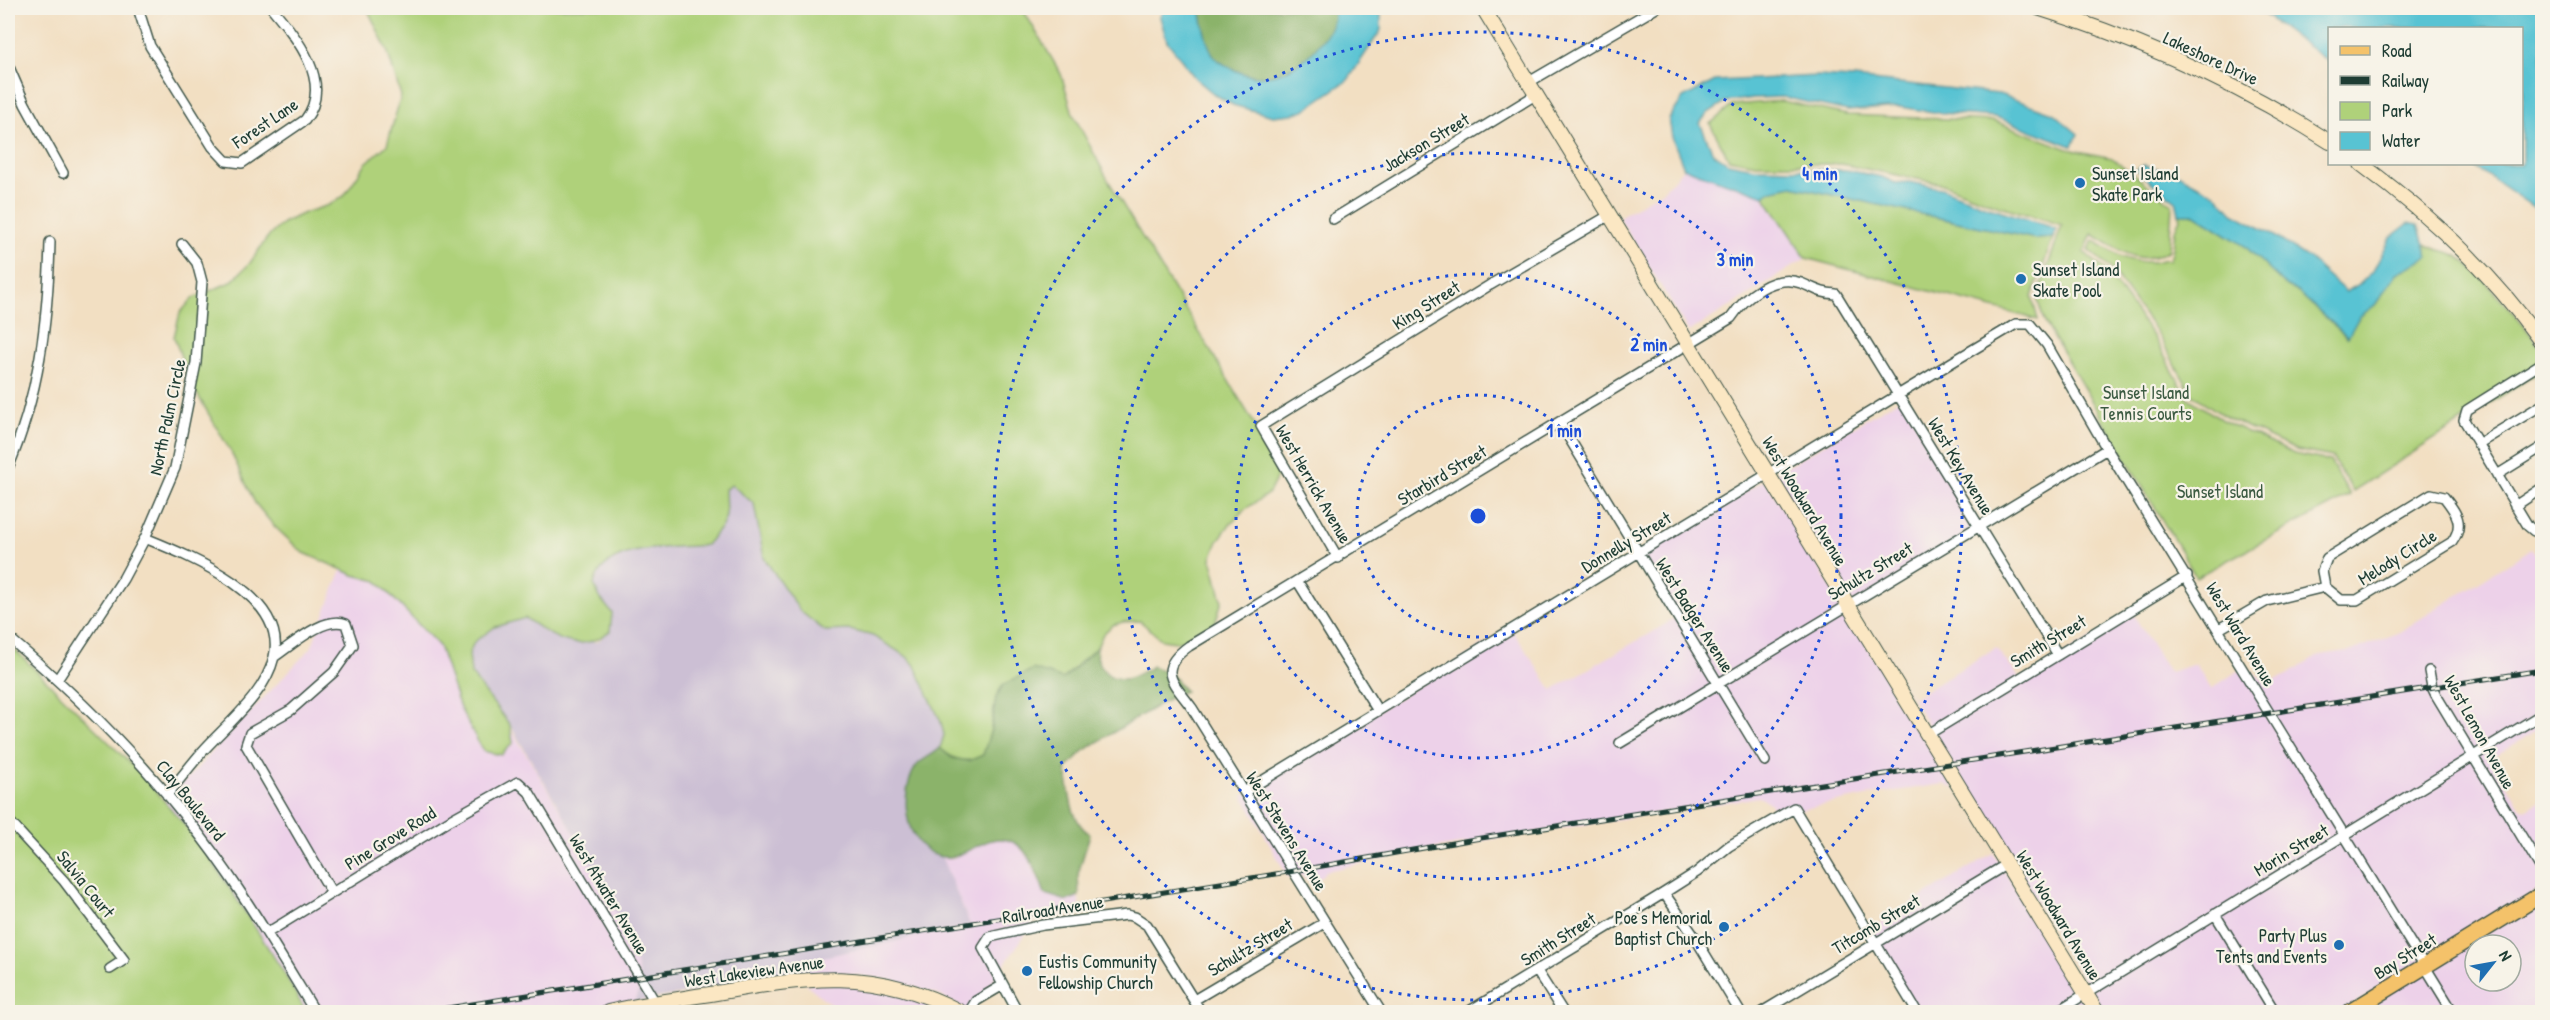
<svg xmlns="http://www.w3.org/2000/svg" width="2550" height="1020" font-family="'Patrick Hand',sans-serif">
<rect width="100%" height="100%" fill="#f7f3e8"/>
<filter id="ink" filterUnits="userSpaceOnUse"><feTurbulence type="fractalNoise" baseFrequency=".0167" numOctaves="2"/><feDisplacementMap in="SourceGraphic" scale="12" xChannelSelector="R" yChannelSelector="G"/><feConvolveMatrix kernelMatrix="1 2 1 2 8 2 1 2 1" color-interpolation-filters="sRGB"/></filter>
<filter id="wash" filterUnits="userSpaceOnUse"><feTurbulence type="fractalNoise" baseFrequency=".008" numOctaves="4" result="noise"/><feDisplacementMap in="SourceGraphic" scale="24" xChannelSelector="R" yChannelSelector="G"/><feGaussianBlur stdDeviation="1.35" result="paint"/><feColorMatrix in="noise" values="0 0 0 0 0 0 0 0 0 0 0 0 0 0 0 0 0 1.4 0 .05"/><feComposite in="paint" operator="in"/></filter>
<g filter="url(#wash)">
<rect width="100%" height="100%" fill="#f2dfc2"/>
<path fill="#edd1e9" fill-rule="evenodd" d="M1684 168 1764 196 1806 258 1689 332 1619 217 1664 190Z
M1901 398 1978 528 1856 607 1775 474Z
M1765 480 1954 789 1944 784 1875 794 1775 815 1770 803 1759 797 1442 847 1326 871 1316 882 1318 887 1302 875 1288 877 1243 796 1511 628 1552 690 1678 617 1638 556Z
M2531 549 2542 562V727L2495 756 2493 760 2521 808 2528 809 2542 800V888L2340 1012H2104L1903 683 1913 698 1996 648 2021 680 2133 614 2169 672 2196 664 2211 689 2245 666 2267 683 2287 675 2320 655 2354 650 2398 633Z
M342 569 354 575 377 581 439 645 460 708 483 751 513 743 511 729 582 846 632 945 641 985 634 1002 587 1012H306L283 971 165 802 311 648Z
M987 839H1004L1017 844 1029 859 1045 894 1067 901 1078 896 1081 912 1036 919 971 1012 937 994 892 980 838 972 809 973 817 958 970 925 941 856 953 858Z
M1993 853 2090 1012H1917L1867 931Z
M2542 900V1012H2360ZM2475 945H2511V981H2475Z
M836 983 888 990 932 1004 949 1012H840L806 984Z"/>
<path fill="#ccbfd4" d="M732 485 754 504 764 558 800 611 825 630H850L873 636 906 656 914 664 941 722 944 735 942 747 917 765 934 854 941 856 970 925 818 958 809 973 634 1002 641 985 632 945 582 846 510 725 471 674 469 654 474 642 495 627 525 618 546 633 597 642 610 631 612 613 600 598 594 584 603 566 626 554 659 547 706 545 722 526 726 516 725 489Z"/>
<path fill="#afd17a" stroke="#678757" stroke-width="1.5" d="M367 8H1022L1061 74 1073 114 1108 180 1273 455 1278 475 1269 493 1244 510 1227 528 1218 541 1211 558 1222 601 1215 623 1198 636 1176 642 1162 640 1140 621 1123 622 1113 625 1103 634 1097 647 1063 679 1056 678 1048 673 1003 685 996 697 989 740 983 755C967 765 953 760 940 748L944 735 941 722 914 664 906 656 873 636 850 630 825 631 800 611 764 558 754 504 732 485 725 489 726 516 722 526 706 545C674 549 604 542 594 584L600 598 612 613 610 631C579 656 554 638 525 618L495 627 474 642 469 654 471 674 510 725 513 743 501 755 483 751 460 708 439 646 377 581 354 575 302 552 274 526 255 503 231 452 190 382 174 337 180 313 193 298 231 282 250 263 267 238 283 223 304 213 329 205 344 196 366 163 387 145 401 96 387 50Z
M1782 101 1847 115 1994 121 2068 149 2112 158 2172 204 2169 250C2139 269 2118 249 2092 234L2084 252 2107 272 2153 336 2188 398 2222 420 2294 454 2330 461 2350 495 2196 577 2044 321 2037 298 2062 225 1994 204 1943 184 1841 164H1756L1729 159 1710 124 1733 105Z
M1792 186 2036 239 2052 238 2054 235 2032 297 2038 320 1806 258 1764 196 1769 191Z
M2179 214H2194L2245 246 2283 283 2299 293 2347 337 2359 317 2375 305 2397 273 2427 257 2425 244C2436 251 2448 250 2459 257 2475 267 2534 335 2542 352 2544 357 2542 365 2542 370L2353 491 2332 457 2296 450 2224 416 2192 394 2157 333 2111 269 2089 250 2093 240C2115 254 2124 262 2151 262 2158 263 2162 258 2169 260 2178 245 2170 230 2181 218Z
M8 643 140 773 202 845 283 971 306 1012H8Z"/>
<path fill="#8bb36a" stroke="#55784f" stroke-width="1.5" d="M1200 8H1334C1336 19 1329 32 1322 41 1299 70 1264 88 1229 67 1224 64 1217 61 1214 57 1205 42 1203 24 1200 8Z
M1097 647C1095 665 1107 680 1125 679 1134 678 1145 670 1153 666L1173 676 1185 691 1176 694 1086 749 1066 769C1069 790 1070 822 1090 834L1078 874 1079 896 1067 901 1045 894C1040 879 1030 851 1015 843 984 826 963 869 933 854 903 838 900 794 915 768 920 759 933 756 940 748L952 758 969 761 983 755 992 726 996 697 1003 685 1033 669 1063 679Z"/>
<path fill="#58c3d3" stroke="#3c8084" stroke-width="1.5" d="M1164 8H1200C1203 24 1205 42 1214 56 1217 61 1224 64 1229 67 1264 88 1299 70 1322 41 1329 32 1336 19 1334 8H1381V30L1348 80 1304 110 1292 114 1273 116 1233 105 1214 94 1195 78 1167 41 1160 17Z
M2261 8H2542V213L2471 164H2522V28H2330L2329 62 2261 12Z
M1817 76 1854 78 1999 94 2053 113 2078 134 2072 146 1996 117 1940 113 1899 107 1848 111 1783 97 1754 98 1725 102 1708 113 1700 123 1713 153 1728 163 1754 168 1846 170 1882 177 1895 183 1909 182 1941 188 1992 208 2054 228 2056 229 2052 238 2036 239 1792 186 1769 191 1764 196 1684 168 1672 137 1669 119 1683 98 1715 81Z
M2144 165 2180 175 2217 195 2233 213 2270 233 2308 258 2346 292 2361 283 2373 271 2391 237 2409 223 2418 225 2428 257 2397 273 2375 305 2359 317 2348 337 2299 293 2283 283 2245 246 2194 214H2179L2176 201 2138 172 2137 169Z"/>
</g>
<g filter="url(#ink)">
<g fill="none" stroke-linecap="round" stroke-linejoin="round">
<defs>
<path id="street" d="M138 8 150 46 213 147 226 161 242 163 305 120C334 83 297 38 272 8
M8 65 25 104 63 173
M1529 82 1656 8
M1333 219 1537 94
M2542 363 2467 410 2464 420 2528 526 2534 531H2542
M1560 423 1765 761
M2478 444 2542 405
M8 468C39 395 48 321 50 242
M2497 475 2542 447
M2431 494 2444 497C2456 512 2465 524 2452 542L2357 600H2341L2325 587 2322 571 2327 558Z
M2515 506 2542 488
M145 538C189 556 288 595 274 657 265 695 227 724 202 752 190 766 179 780 167 795
M1338 558 1261 426 1490 285 1610 215
M1298 582 1378 711
M2219 629 2267 601 2325 587
M8 637C71 690 132 750 184 815 234 876 274 945 315 1012
M274 657C292 645 324 615 346 624L353 645 334 672 291 710 250 733 246 745 332 893
M2429 671 2432 687 2436 695 2542 870
M57 680 123 579 145 538 175 468 196 363 202 282 197 263 182 244
M1927 735 2187 576
M1620 743 2107 449
M1244 792 1954 361 2016 324H2030L2047 345 2107 449 2453 1012
M8 820 64 881 124 960 110 969
M1664 893 1694 936 1740 1012
M2215 914 2275 1012
M267 933 450 820 518 782 529 792 661 1012
M1537 971 1563 1012
M1194 1000 1324 923
M969 1012 976 1001 1003 985
M1018 1012 983 948 990 937 1043 925 1127 915 1135 917 1147 925 1201 1012
M1381 1012 1192 708C1172 681 1156 670 1189 646L1731 318C1745 297 1773 273 1801 283 1816 289 1820 293 1836 294L2058 655
M1468 1012 1664 893 1697 872 1729 846 1794 808 1917 1012
M1762 1012 2007 864
M2056 1012 2542 714"/>
<path id="secondary" d="M1483 8 2097 1012
M2038 8C2141 40 2239 84 2330 142
M2361 164C2429 214 2493 274 2542 343
M608 1012C644 1003 680 999 716 993 809 977 873 966 961 1012"/>
<path id="primary" d="M2350 1012 2542 894"/>
</defs>
<use href="#street" stroke="#3f5549" stroke-width="12"/>
<use href="#secondary" stroke="#3f5549" stroke-width="16"/>
<use href="#primary" stroke="#3f5549" stroke-width="18"/>
<use href="#street" stroke="#fff" stroke-width="9"/>
<use href="#secondary" stroke="#fbe7c3" stroke-width="14"/>
<use href="#primary" stroke="#f4c26a" stroke-width="15"/>
<defs>
<path id="rail" d="M423 1012 1294 871 1475 839 2542 670"/>
</defs>
<use href="#rail" stroke="#1f3d34" stroke-width="5"/>
<use href="#rail" stroke="#f7f3e8" stroke-width="3" stroke-dasharray="9" stroke-linecap="butt"/>
</g>
</g>
<g fill="none" stroke="#1d4ed8" stroke-width="3" stroke-dasharray="3 6">
<circle cx="1478" cy="516" r="121"/>
<circle cx="1478" cy="516" r="242"/>
<circle cx="1478" cy="516" r="363"/>
<circle cx="1478" cy="516" r="484"/>
</g>
<g fill="#1f6fb2" stroke="#f7f3e8" stroke-width="2">
<circle cx="2080" cy="183" r="6"/>
<circle cx="2021" cy="279" r="6"/>
<circle cx="1724" cy="927" r="6"/>
<circle cx="2339" cy="945" r="6"/>
<circle cx="1027" cy="971" r="6"/>
</g>
<g text-anchor="middle" dominant-baseline="central" stroke-width="4.5" stroke-linejoin="round" paint-order="stroke">
<g font-size="18" fill="#1f3d34" stroke="#f7f3e8">
<text transform="translate(2211 58) rotate(25)">Lakeshore Drive</text>
<text transform="translate(265 123) rotate(-34)">Forest Lane</text>
<text transform="translate(1426 142) rotate(-31)">Jackson Street</text>
<text transform="translate(1426 305) rotate(-32)">King Street</text>
<text transform="translate(167 417) rotate(-78)">North Palm Circle</text>
<text transform="translate(1961 466) rotate(59)">West Key Avenue</text>
<text transform="translate(1442 475) rotate(-31)">Starbird Street</text>
<text transform="translate(1314 484) rotate(60)">West Herrick Avenue</text>
<text transform="translate(1805 501) rotate(59)">West Woodward Avenue</text>
<text transform="translate(1626 542) rotate(-31)">Donnelly Street</text>
<text transform="translate(2397 557) rotate(-32)">Melody Circle</text>
<text transform="translate(1870 571) rotate(-31)">Schultz Street</text>
<text transform="translate(1695 615) rotate(58)">West Badger Avenue</text>
<text transform="translate(2241 634) rotate(59)">West Ward Avenue</text>
<text transform="translate(2048 641) rotate(-31)">Smith Street</text>
<text transform="translate(2480 732) rotate(61)">West Lemon Avenue</text>
<text transform="translate(191 800) rotate(51)">Clay Boulevard</text>
<text transform="translate(1287 831) rotate(58)">West Stevens Avenue</text>
<text transform="translate(390 838) rotate(-32)">Pine Grove Road</text>
<text transform="translate(2291 850) rotate(-31)">Morin Street</text>
<text transform="translate(86 884) rotate(51)">Salvia Court</text>
<text transform="translate(609 894) rotate(59)">West Atwater Avenue</text>
<text transform="translate(1053 909) rotate(-9)">Railroad Avenue</text>
<text transform="translate(2059 915) rotate(59)">West Woodward Avenue</text>
<text transform="translate(1876 924) rotate(-31)">Titcomb Street</text>
<text transform="translate(1558 939) rotate(-32)">Smith Street</text>
<text transform="translate(1250 947) rotate(-31)">Schultz Street</text>
<text transform="translate(2405 956) rotate(-32)">Bay Street</text>
<text transform="translate(754 971) rotate(-8)">West Lakeview Avenue</text>
</g>
<g font-size="18" fill="#1f3d34" stroke="#f7f3e8" text-anchor="start">
<text x="2092" y="173">Sunset Island<tspan x="2092" dy="21">Skate Park</tspan></text>
<text x="2033" y="269">Sunset Island<tspan x="2033" dy="21">Skate Pool</tspan></text>
<text x="1712" y="917" text-anchor="end">Poe's Memorial<tspan x="1712" dy="21">Baptist Church</tspan></text>
<text x="2327" y="935" text-anchor="end">Party Plus<tspan x="2327" dy="21">Tents and Events</tspan></text>
<text x="1039" y="961">Eustis Community<tspan x="1039" dy="21">Fellowship Church</tspan></text>
</g>
<g font-size="18" fill="#3c5b42" stroke="#f7f3e8">
<text x="2146" y="392">Sunset Island<tspan x="2146" dy="21">Tennis Courts</tspan></text>
<text x="2220" y="491">Sunset Island</text>
</g>
</g>
<circle cx="1478" cy="516" r="9" fill="#1d4ed8" stroke="#f7f3e8" stroke-width="3"/>
<g font-size="18" text-anchor="middle" font-weight="bold" fill="#1d4ed8" stroke="#f7f3e8" stroke-width="4.5" stroke-linejoin="round" paint-order="stroke">
<text x="1820" y="180">4 min</text>
<text x="1735" y="266">3 min</text>
<text x="1649" y="351">2 min</text>
<text x="1564" y="437">1 min</text>
</g>
<rect width="2550" height="1020" fill="none" stroke="#f7f3e8" stroke-width="30"/>
<rect x="2328" y="27" width="195" height="138" fill="#f7f3e8" stroke="#a1aaa0" stroke-width="1.5"/>
<rect x="2340" y="46" width="30" height="9" fill="#f4c26a" stroke="#a1aaa0" stroke-width="1.5"/>
<text x="2382" y="57" font-size="18" fill="#1f3d34">Road</text>
<rect x="2340" y="76" width="30" height="9" fill="#1f3d34" stroke="#a1aaa0" stroke-width="1.5"/>
<text x="2382" y="87" font-size="18" fill="#1f3d34">Railway</text>
<rect x="2340" y="102" width="30" height="18" fill="#afd17a" stroke="#a1aaa0" stroke-width="1.5"/>
<text x="2382" y="117" font-size="18" fill="#1f3d34">Park</text>
<rect x="2340" y="132" width="30" height="18" fill="#58c3d3" stroke="#a1aaa0" stroke-width="1.5"/>
<text x="2382" y="147" font-size="18" fill="#1f3d34">Water</text>
<g transform="translate(2493 963) rotate(59)"><circle r="28" fill="#f7f3e8" stroke="#a1aaa0" stroke-width="1.5"/>
<path d="M0-4.5L10 22L0 15L-10 22Z" fill="#1f6fb2"/>
<text y="-9" font-size="16" font-weight="bold" text-anchor="middle" fill="#1f3d34">N</text>
</g>
</svg>
